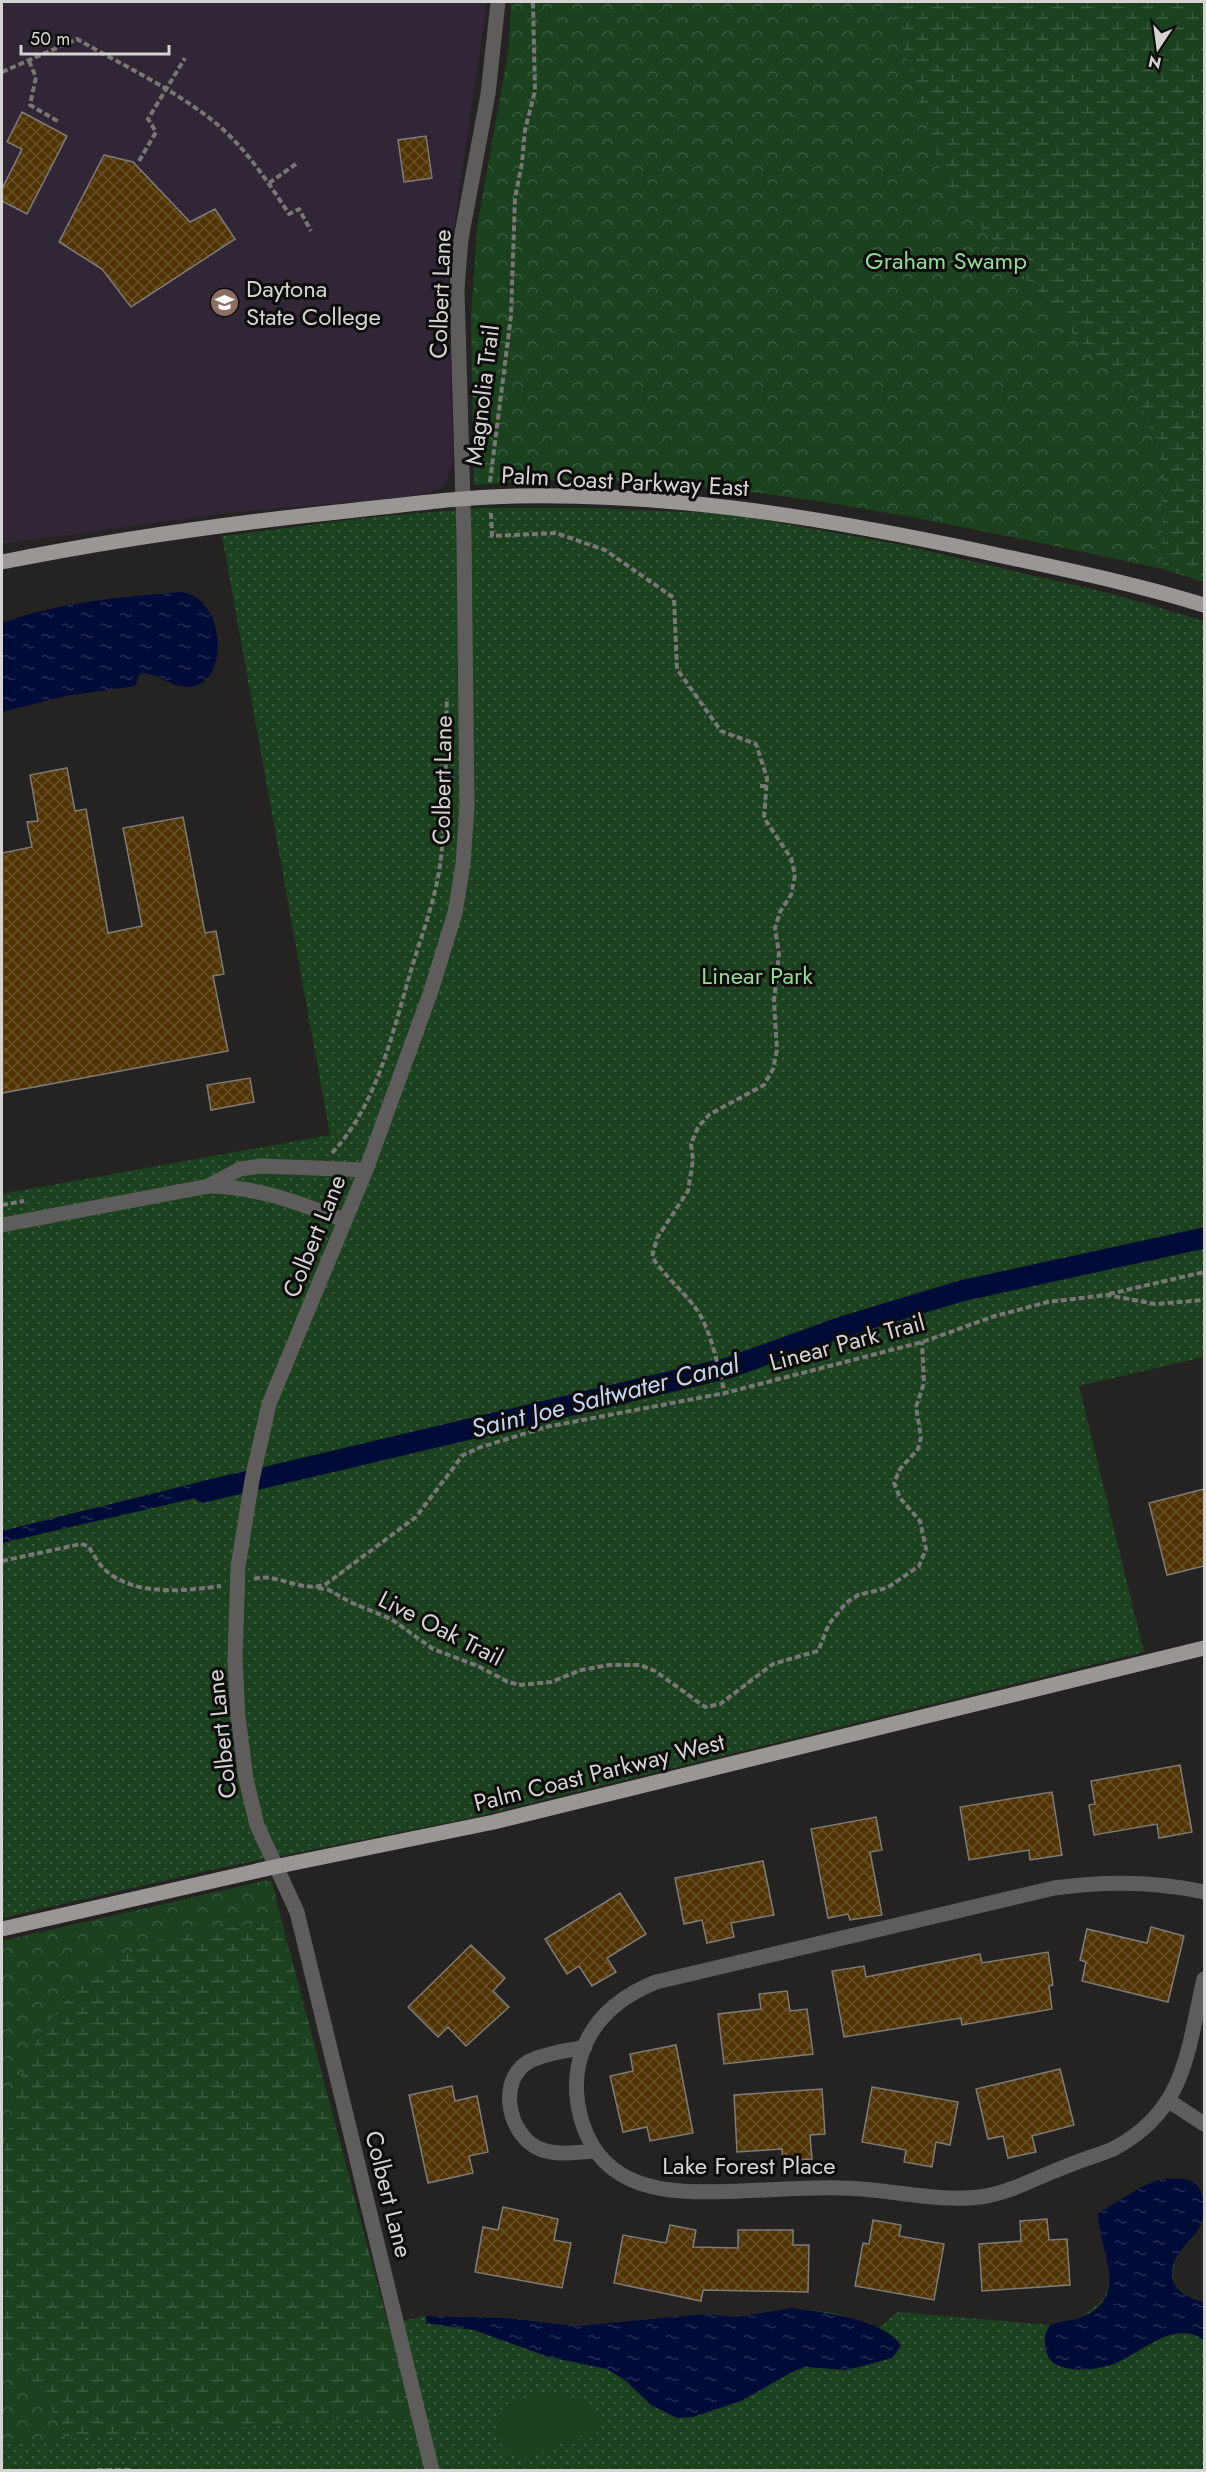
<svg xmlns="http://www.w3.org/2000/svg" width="1206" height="2472" font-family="Jost,sans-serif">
<defs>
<pattern id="grass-dots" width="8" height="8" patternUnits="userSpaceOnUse" patternTransform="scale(1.5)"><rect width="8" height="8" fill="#1b411f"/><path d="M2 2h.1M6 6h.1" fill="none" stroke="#3b5c3f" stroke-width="1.8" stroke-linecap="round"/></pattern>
<pattern id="forest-crowns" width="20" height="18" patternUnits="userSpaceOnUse" patternTransform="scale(1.5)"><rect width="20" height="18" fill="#1b411f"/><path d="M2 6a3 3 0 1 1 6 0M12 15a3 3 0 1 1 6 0" fill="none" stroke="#3b5c3f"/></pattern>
<pattern id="wetland-marsh" width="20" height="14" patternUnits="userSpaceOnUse" patternTransform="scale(1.5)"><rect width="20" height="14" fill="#1b411f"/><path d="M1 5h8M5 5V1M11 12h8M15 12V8" fill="none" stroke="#3b5c3f"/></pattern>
<pattern id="water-ripples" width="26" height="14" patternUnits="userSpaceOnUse" patternTransform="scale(1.5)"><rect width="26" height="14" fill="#010b37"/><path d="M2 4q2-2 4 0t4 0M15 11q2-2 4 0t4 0" fill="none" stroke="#252e53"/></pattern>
<pattern id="building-cross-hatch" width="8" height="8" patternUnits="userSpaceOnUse" patternTransform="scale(1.5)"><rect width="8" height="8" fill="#503404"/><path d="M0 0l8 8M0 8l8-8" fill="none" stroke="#685028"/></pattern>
</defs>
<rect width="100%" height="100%" fill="#252321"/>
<path fill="#312635" d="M2 2H487L448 268 453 461 445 484 436 491 411 497 228 513 2 544Z"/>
<path fill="url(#grass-dots)" d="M483 508H591L731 514 902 545 1113 594 1204 621V1357L1079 1386 1144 1652 471 1818 215 1869 2 1918V1194L330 1135 222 536 382 516Z
M1161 2179H1182L1196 2182C1206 2200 1206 2222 1192 2239 1187 2245 1180 2249 1177 2257 1165 2283 1180 2298 1204 2302V2470H2V2444L408 2415 388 2324 426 2316 505 2318 577 2326 704 2314 736 2317 792 2308 834 2313 878 2328 898 2312 1050 2325 1081 2318 1104 2299 1109 2282 1108 2263 1098 2213 1141 2187Z"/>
<path fill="url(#forest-crowns)" d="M511 2H889L946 186 1076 337 1139 398 1162 464 1163 569C965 527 764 480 561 480 532 480 503 484 474 485L471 318 477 228 509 47Z
M268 1880 270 1882 272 1881 282 1922 173 1933 44 2027 23 2066 2 2158V1941Z
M2 2337 13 2358 73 2439 2 2444Z"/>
<path fill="url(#wetland-marsh)" d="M889 2H1204V582L1163 569 1162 464 1139 398 1076 337 946 186Z
M282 1922 388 2324 408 2415 73 2439 13 2358 2 2337V2158L23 2066 44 2027 93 1970 173 1933Z"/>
<path fill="#1b411f" d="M558 2393C577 2398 592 2403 603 2419L594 2438C584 2439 575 2439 565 2441 551 2444 532 2461 517 2457 494 2451 494 2416 512 2404 524 2397 545 2395 558 2393Z"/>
<path fill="url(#water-ripples)" d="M181 592C228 598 230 688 187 687 171 687 159 674 144 673L139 675 135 686 66 696 2 712V623C60 602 120 597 181 592Z
M232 1474 230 1490 2 1543V1531Z
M1161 2179C1179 2178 1198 2175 1202 2196 1204 2205 1204 2215 1201 2224 1196 2236 1186 2243 1179 2253 1162 2280 1178 2297 1204 2302V2341C1195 2332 1183 2332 1170 2335 1151 2341 1134 2355 1116 2363 1098 2371 1051 2376 1046 2351 1044 2341 1044 2333 1050 2325 1060 2321 1072 2321 1082 2317 1132 2296 1098 2249 1098 2213L1141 2187Z
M792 2308C820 2312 886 2319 901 2346L892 2358 863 2366 846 2370 806 2367 794 2371 741 2401 693 2417 677 2418 651 2405 625 2380 607 2369 549 2357 474 2330 426 2323V2316L505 2318 577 2326 704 2314 736 2317Z"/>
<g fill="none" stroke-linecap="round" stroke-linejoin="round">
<path stroke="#010b37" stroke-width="21" d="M203 1492 728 1368 845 1326 961 1291 1204 1238"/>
</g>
<path fill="url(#building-cross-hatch)" stroke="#7e7c79" stroke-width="1.5" d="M22 112 67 136 27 214 2 201V189L22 149 7 142Z
M426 136 432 178 404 182 398 140Z
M104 155 133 162 190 222 215 209 235 239 131 307 102 269 59 242Z
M67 768 75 811 86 809 108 933 142 926 123 828 183 817 205 933 216 931 224 974 213 976 228 1051 2 1093V853L32 847 27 822 38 821 30 775Z
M250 1078 254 1102 211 1110 207 1085Z
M1204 1489V1566L1167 1575 1149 1503Z
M1180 1765 1192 1832 1159 1838 1157 1824 1094 1835 1089 1805 1095 1804 1091 1781Z
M1052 1792 1062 1855 1030 1860 1029 1850 969 1860 960 1807Z
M876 1817 882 1850 870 1852 882 1915 850 1920 848 1914 828 1918 811 1829Z
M763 1861 774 1915 731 1923 734 1937 707 1943 702 1920 684 1924 675 1878Z
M620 1893 646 1934 607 1958 616 1972 592 1986 579 1966 567 1974 545 1939Z
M1151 1927 1184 1936 1168 2002 1082 1981 1086 1962 1080 1960 1087 1929 1147 1943Z
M471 1945 505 1978 493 1991 509 2007 466 2046 448 2027 438 2037 408 2007Z
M1048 1952 1053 1985 1049 1986 1052 2009 962 2025 961 2018 844 2037 832 1971 864 1966 866 1977 980 1954 982 1963Z
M787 1991 790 2011 807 2009 813 2054 724 2064 718 2014 761 2009 759 1994Z
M676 2045 693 2133 650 2141 647 2127 623 2132 610 2076 633 2071 630 2054Z
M1060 2069 1074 2125 1032 2136 1036 2152 1008 2158 1003 2136 988 2139 976 2089Z
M452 2086 455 2101 477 2096 488 2152 469 2156 473 2173 428 2183 409 2095Z
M872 2087 958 2102 950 2145 936 2142 932 2167 904 2162 906 2150 862 2142Z
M822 2089 825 2134 810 2135 812 2159 783 2161 782 2149 737 2152 734 2095Z
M503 2207 558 2219 554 2240 571 2243 562 2288 475 2272 483 2227 498 2230Z
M1047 2219 1049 2240 1067 2239 1070 2285 982 2291 979 2244 1021 2241 1020 2221Z
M873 2220 901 2225 899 2236 944 2244 934 2300 855 2286 863 2243 869 2244Z
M670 2225 696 2230 693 2247 738 2248V2230H793V2245H809L808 2292 703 2290 701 2301 614 2283 623 2235 666 2243Z"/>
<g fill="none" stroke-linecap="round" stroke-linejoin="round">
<path stroke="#797775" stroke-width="4" stroke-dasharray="6 3" stroke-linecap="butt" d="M29 61 36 77 30 105 59 122
M2 72 77 39C124 66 176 90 218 125 247 150 268 182 289 214L299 209 311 231
M139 161 156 132 148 119 185 58
M269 183 296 164
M490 482 511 316 515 198 522 163 525 130 535 91 533 2
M491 513 492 536 556 533 605 550 674 598 677 669 721 731 756 744 767 778 764 818 791 858 795 875 791 895 780 912 775 928 779 954 774 1001 777 1050 773 1069 764 1085 710 1114 698 1127 691 1144 693 1160 688 1191 657 1238 652 1257C664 1275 681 1289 694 1306 712 1329 717 1366 725 1393
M760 786H767
M332 1153C378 1104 393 1030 412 967 423 931 437 895 441 857 447 804 445 751 447 698
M2 1205 24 1201
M1109 1294 1204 1272
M2 1561 81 1544 88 1546C93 1553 98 1563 104 1569 134 1597 184 1591 221 1586
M254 1579C277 1572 302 1594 326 1584L416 1517 463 1455 481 1447 546 1427 725 1393 922 1342 995 1316 1048 1302 1107 1295 1155 1304 1204 1300
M318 1588 329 1590 350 1602 391 1619 433 1649 478 1666 506 1681 519 1685 551 1682 581 1670 609 1665H640L655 1671 705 1707 720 1704 773 1664 818 1651 829 1624 846 1603 858 1595 887 1588 919 1566 926 1549 920 1521 900 1498 894 1483 900 1469 918 1449 921 1437 916 1407 924 1383 922 1342
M97 2470H132"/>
<path stroke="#5e5d5c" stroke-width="15" d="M212 1184 240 1169 261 1166 366 1170
M2 1225 209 1186C259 1187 298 1203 344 1220
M1204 1892C1155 1881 1104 1881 1054 1888L656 1982C616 1998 586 2025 578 2068 574 2090 578 2115 587 2135 614 2197 685 2193 741 2191 775 2190 808 2187 841 2188 887 2188 941 2204 986 2196 1013 2191 1036 2178 1062 2168 1078 2161 1096 2156 1113 2149 1186 2111 1187 2052 1204 1979
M585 2047C567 2051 546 2053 530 2061 496 2079 508 2136 540 2149 557 2156 578 2152 596 2151
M1169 2101 1204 2124
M432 2470 297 1912 257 1825 246 1779 238 1716 235 1660 238 1567 252 1480 269 1404 366 1170 431 991 455 913 463 864 467 807 464 538 457 289 461 239 488 94 498 2"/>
<path stroke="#999694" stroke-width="15" d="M2 562C116 539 231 523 347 511 403 505 460 497 517 496 677 493 829 519 984 552 1058 568 1133 583 1204 605
M2 1929 274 1867 494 1822 1204 1648"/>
</g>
<defs>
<symbol id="university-disc" viewBox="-11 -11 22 22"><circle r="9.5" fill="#8d6e63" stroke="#0e0d0c"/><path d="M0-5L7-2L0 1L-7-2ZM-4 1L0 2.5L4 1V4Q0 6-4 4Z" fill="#fff"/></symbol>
</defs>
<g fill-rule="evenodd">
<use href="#university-disc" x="208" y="286" width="33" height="33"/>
</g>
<g text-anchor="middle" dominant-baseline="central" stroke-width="6" stroke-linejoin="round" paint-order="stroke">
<g font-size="24" fill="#92db97" stroke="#0e0d0c">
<text x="946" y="260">Graham Swamp</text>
<text x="757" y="975">Linear Park</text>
</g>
<g font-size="24" fill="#d5d4d2" stroke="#0e0d0c" text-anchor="start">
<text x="246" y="288">Daytona<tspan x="246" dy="28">State College</tspan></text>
</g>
<g font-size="24" fill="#d5d4d2" stroke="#0e0d0c">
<text transform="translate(440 294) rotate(-88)">Colbert Lane</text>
<text transform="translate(482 395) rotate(-83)">Magnolia Trail</text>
<text transform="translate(625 481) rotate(3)">Palm Coast Parkway East</text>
<text transform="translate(442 780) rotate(-89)">Colbert Lane</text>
<text transform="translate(314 1236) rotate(-68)">Colbert Lane</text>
<text transform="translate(847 1342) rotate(-15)">Linear Park Trail</text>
<text transform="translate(441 1628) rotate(27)">Live Oak Trail</text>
<text transform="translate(221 1734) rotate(-96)">Colbert Lane</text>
<text transform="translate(599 1772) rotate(-14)">Palm Coast Parkway West</text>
<text x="749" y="2165">Lake Forest Place</text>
<text transform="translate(389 2194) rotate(76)">Colbert Lane</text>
</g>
<g font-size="26" font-style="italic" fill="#c4d4f4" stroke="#0e0d0c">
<text transform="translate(605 1396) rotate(-14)">Saint Joe Saltwater Canal</text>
</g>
</g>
<rect width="1206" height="2472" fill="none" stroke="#d5d4d2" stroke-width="6"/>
<g transform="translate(1158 48) rotate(193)" stroke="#0e0d0c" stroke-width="4.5" paint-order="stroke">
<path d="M0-4.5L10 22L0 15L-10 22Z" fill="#d5d4d2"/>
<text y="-9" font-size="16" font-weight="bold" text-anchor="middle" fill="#d5d4d2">N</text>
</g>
<path d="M21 45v9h148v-9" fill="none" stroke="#d5d4d2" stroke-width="3"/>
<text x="30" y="45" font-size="18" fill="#d5d4d2" stroke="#0e0d0c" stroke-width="4.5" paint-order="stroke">50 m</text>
</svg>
